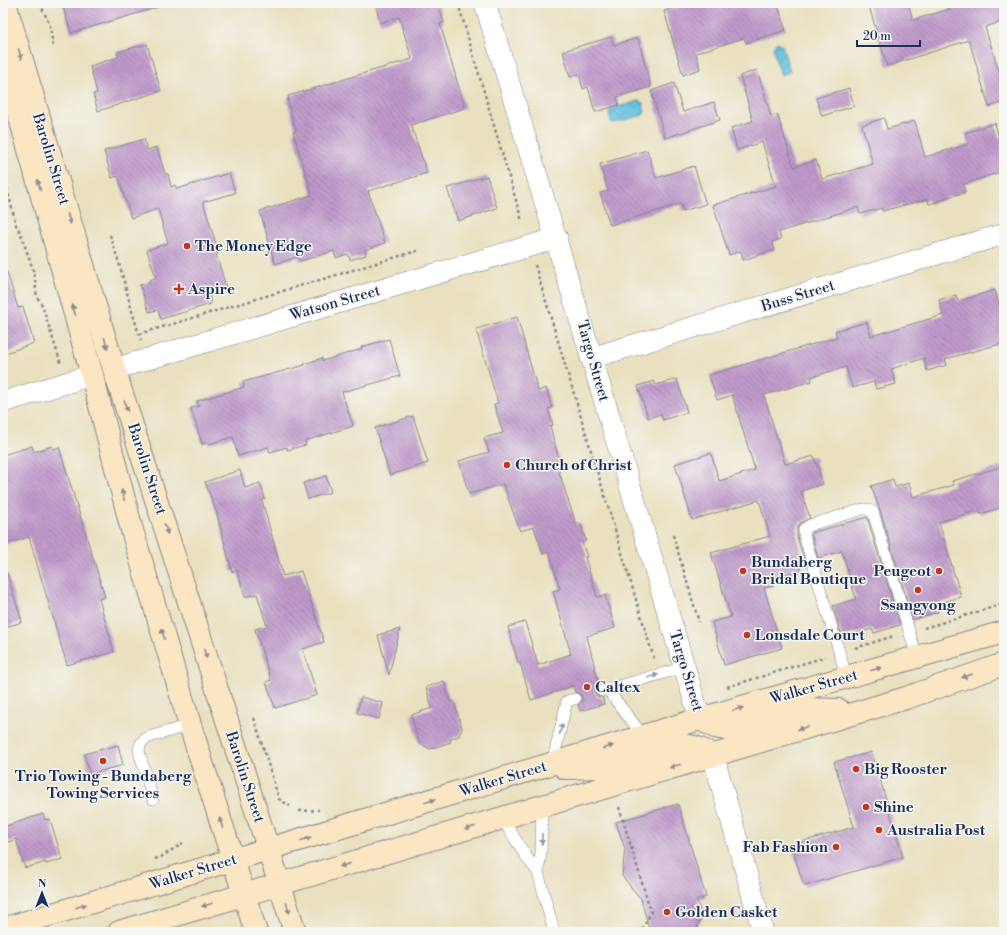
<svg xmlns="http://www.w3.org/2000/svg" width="1007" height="935" font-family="'Libre Bodoni',serif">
<defs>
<pattern id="water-waves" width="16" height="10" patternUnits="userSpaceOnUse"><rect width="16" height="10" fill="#61bfdf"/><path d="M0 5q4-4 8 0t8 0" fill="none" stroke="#4f9cb8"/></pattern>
<pattern id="building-back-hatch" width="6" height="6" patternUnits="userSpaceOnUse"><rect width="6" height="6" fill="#bf9aca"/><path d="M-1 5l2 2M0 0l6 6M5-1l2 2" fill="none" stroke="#9a7ea7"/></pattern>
</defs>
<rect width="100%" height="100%" fill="#f6f6f2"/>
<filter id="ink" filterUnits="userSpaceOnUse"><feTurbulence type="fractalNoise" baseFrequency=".025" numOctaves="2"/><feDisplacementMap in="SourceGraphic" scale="8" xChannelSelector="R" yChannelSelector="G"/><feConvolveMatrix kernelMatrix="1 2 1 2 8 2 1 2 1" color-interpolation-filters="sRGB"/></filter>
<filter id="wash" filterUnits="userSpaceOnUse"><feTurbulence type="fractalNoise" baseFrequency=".012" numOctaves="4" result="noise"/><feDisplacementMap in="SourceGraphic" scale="16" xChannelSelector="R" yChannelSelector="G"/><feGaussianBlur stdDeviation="0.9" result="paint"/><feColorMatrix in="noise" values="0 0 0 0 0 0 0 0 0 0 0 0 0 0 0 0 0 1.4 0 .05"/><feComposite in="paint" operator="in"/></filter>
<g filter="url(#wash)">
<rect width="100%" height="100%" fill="#e9e0bf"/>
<path fill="url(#water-waves)" stroke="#3e779e" d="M778 42 779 45H782L790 72 781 75 776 61 773 47 775 46V44Z
M639 101 643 103 645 112 643 115 614 123 611 122 609 113 611 109Z"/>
<g id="blocks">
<path fill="url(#building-back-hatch)" d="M62 3H158L159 7 71 33Z
M375 3H438L444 23 440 24 465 108 411 125 427 173 368 191 385 243 365 250 366 255 350 260 348 254 336 258 334 251 300 261 298 257 275 264 260 211 312 195 293 132 296 131 287 100H289L288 96 412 59 399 17 380 23Z
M692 3H777L786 30 746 43 744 38 696 53 700 69 683 75 664 11Z
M868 3H908L913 20 950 9 948 3H1004V21L985 27 1004 87V102L989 107 969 40 887 66Z
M611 37 614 45 638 38 651 87 617 97 619 105 595 112 588 87 583 89 579 74 570 77 563 51Z
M147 44 161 91 98 111 93 94 97 93 90 66 118 57 117 52Z
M757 70 771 116 777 114 794 167 816 160 822 179 873 164 862 125 884 118 887 129 915 121 925 157 969 144 965 133 995 123 999 138 1004 136V171L964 184 965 192 945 198 946 199 929 204 928 199 882 211V208L860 214 858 207 779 232 781 239 772 242 775 250 743 260 741 251 729 255 713 205 776 186 762 142 737 150 731 128 753 121 740 76Z
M674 83 683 112 714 102 720 120 665 138 651 91Z
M849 88 854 106 822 116 816 98Z
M144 139 147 150 157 147 165 174H168L171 187 175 185 177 189 229 173 235 193 203 202 219 253 216 254 227 290 209 295 211 304 161 319 158 310 149 312 140 285 150 282 149 280 156 278 147 250 168 243 158 209 131 218 118 176 112 178 104 151Z
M647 150 656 178 694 166 706 204 683 211 681 204 610 225 600 193 608 191 600 164Z
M487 176 497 208 458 221 447 188Z
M3 272H7L18 308 23 307 34 343 3 354Z
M995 290 1004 322V343L945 359 947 365 927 371 924 358 891 369 896 384 876 389 874 382 852 388 846 367 811 377 812 381 764 395 785 464 814 456 823 484 801 491 810 518 800 523 797 529V537L805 562 799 564 801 570 772 578 774 586 764 588 782 648 724 665 712 622 731 617 711 553 770 536 759 500 692 520 675 464 711 453 719 481 755 470 732 395 717 400 709 375 837 337 835 331 867 322 871 336 943 315 939 300 956 295 958 301Z
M517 317 538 391 546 388 552 408 548 409 553 425 550 426 559 459 555 460 576 524 580 523 586 541 582 542 587 557H585L597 597 605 595 615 628 587 636 599 685 595 689V693L597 696 603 698 604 704 580 711 578 705 582 701V697L580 694 575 692 573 686 531 700 520 663H518L508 627 525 622 538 665 571 654 553 591 560 589 549 552 543 554 534 527 520 531 503 484 469 494 459 461 489 452 484 438 503 433 494 404 498 403 476 329Z
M389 339 400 376 342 392 353 426 305 441 306 445 287 450V447L270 452 268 447 238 456 233 437 209 444 208 442 202 444 191 408 199 406 197 401 244 387 243 382 305 365 304 364 322 358V361L362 349 361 347Z
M677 379 687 412 663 420 661 414 648 418 638 386 654 381 656 385Z
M413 416 428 463 390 475 375 428Z
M32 446 34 452 52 446 53 449 59 447 105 597 99 599 114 652 67 665 29 537 3 545V455Z
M1004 466V507L980 514 979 510 939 522 961 597 936 604 938 612 913 620 880 510 871 486 893 479 895 487 909 483 913 497 954 485 952 481Z
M240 470 245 488 260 483 265 499 262 500 283 576 301 571 324 642 303 649 317 695 275 708 266 682 271 680 255 629 267 626 257 594 245 597 237 570 232 572 217 514 205 482Z
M326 476 331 492 308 499 303 483Z
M867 517 900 625 874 633 872 629 842 637 833 606 856 599 842 551 818 558 811 533Z
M7 573 22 622 3 628V574Z
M400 629 389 675 378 635Z
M444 681 450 702 454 701 462 728 459 736 450 739 451 742 430 749 419 743 411 715 432 708 426 687Z
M361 697 383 703 379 719 357 713Z
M118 745 123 765 90 774 84 754Z
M872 752 903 857 804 886 791 845 854 827 834 762Z
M678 804 706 897 697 900 702 917 695 932H650L641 899 622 876 625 849 616 822Z
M43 814 45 820 50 819 62 859 46 864V862L25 868 16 839 3 844V827Z"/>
</g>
</g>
<g filter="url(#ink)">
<use href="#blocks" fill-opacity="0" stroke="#82888e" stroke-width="1"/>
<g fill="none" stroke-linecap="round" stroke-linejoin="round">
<defs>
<path id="lane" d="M847 678 804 535V529L810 525 863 509H867L873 512 917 657
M607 689 644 737
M602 691 685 667
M552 764 567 701 575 699
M153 799 140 755C138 746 140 741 149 737L190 725
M542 806 541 853 538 872 554 932
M502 818 527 858 538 872"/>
<path id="street" d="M485 3 700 719
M591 358 1004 234
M114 369 557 238
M3 402 92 375
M713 755 763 932"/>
<path id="secondary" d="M5 3 114 369 295 932
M3 57 92 375 132 530 190 725 256 932
M700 719 715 727 730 730 807 709 839 710
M565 768 603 767 675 746C691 744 699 748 713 755
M3 929 700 719 1004 632
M119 932 906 698 1004 664"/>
</defs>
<use href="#lane" stroke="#82888e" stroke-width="12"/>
<use href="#street" stroke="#82888e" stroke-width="22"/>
<use href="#secondary" stroke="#82888e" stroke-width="24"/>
<path stroke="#82888e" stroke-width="2.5" stroke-dasharray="3 3" stroke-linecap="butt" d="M40 3 50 26 53 47
M458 3 522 221
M3 171 16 225 21 234 34 273 37 297 42 305 61 364
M110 235C122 269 129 305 141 340
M535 265 654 659
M139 334 420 250
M673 535 699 622
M924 628 1004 604
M855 648 894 636
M727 687 825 657
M254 718 279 799 290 806
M619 807 651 912 643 928 636 932
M299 811 319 810
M155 859 161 857 183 843"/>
<use href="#lane" stroke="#fff" stroke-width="11"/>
<use href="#street" stroke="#fff" stroke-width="21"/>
<use href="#secondary" stroke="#fbe6c4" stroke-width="22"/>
</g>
<defs><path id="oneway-solid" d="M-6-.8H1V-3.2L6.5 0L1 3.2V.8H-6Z"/></defs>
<g fill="#8b8a91">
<use href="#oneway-solid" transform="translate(20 54) rotate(73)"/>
<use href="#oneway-solid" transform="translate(39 185) rotate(-105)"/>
<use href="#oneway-solid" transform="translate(69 219) rotate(73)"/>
<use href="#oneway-solid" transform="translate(74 310) rotate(-106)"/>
<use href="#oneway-solid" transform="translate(106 343) rotate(73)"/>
<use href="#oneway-solid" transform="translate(126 406) rotate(72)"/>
<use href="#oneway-solid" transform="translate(123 495) rotate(-105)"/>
<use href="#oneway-solid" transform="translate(166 529) rotate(73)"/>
<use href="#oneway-solid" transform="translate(163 634) rotate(-106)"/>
<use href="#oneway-solid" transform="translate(205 653) rotate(73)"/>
<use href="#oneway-solid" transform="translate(876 669) rotate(-16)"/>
<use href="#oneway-solid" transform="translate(967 676) rotate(161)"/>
<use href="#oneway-solid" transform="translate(738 709) rotate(-16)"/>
<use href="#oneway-solid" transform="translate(803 728) rotate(163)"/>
<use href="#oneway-solid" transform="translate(608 747) rotate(-17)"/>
<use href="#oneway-solid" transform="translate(675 766) rotate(163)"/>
<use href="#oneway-solid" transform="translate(430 801) rotate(-17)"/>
<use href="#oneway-solid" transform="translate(221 823) rotate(-107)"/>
<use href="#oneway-solid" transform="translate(470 828) rotate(163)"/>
<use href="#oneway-solid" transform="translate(306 839) rotate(-17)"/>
<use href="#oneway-solid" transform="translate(345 865) rotate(163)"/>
<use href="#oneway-solid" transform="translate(207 905) rotate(164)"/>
<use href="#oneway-solid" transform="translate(81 906) rotate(-17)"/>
<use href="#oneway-solid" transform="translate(288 908) rotate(73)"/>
</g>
<g fill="#8d97ae">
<use href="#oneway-solid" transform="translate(653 676) rotate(-16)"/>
<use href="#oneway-solid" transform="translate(561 729) rotate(-76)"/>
<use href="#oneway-solid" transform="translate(542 839) rotate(92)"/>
</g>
</g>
<g fill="#c8321e" stroke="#f6f6f2" stroke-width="1.5">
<circle cx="187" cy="246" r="4"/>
<path d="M177 283h4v4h4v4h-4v4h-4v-4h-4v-4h4z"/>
<circle cx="507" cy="465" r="4"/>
<circle cx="743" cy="571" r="4"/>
<circle cx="939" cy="571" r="4"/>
<circle cx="918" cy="590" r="4"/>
<circle cx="747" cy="635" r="4"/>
<circle cx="587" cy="687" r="4"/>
<circle cx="103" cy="761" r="4"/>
<circle cx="856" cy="769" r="4"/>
<circle cx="866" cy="807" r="4"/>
<circle cx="879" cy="830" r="4"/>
<circle cx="836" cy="847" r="4"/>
<circle cx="667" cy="912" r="4"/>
</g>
<g text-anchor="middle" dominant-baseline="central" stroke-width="3" stroke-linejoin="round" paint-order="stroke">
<g font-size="15" fill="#1b2f5e" stroke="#f6f6f2">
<text transform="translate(51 159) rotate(73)">Barolin Street</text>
<text transform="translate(798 296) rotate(-17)">Buss Street</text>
<text transform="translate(335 303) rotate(-16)">Watson Street</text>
<text transform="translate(593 361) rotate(74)">Targo Street</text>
<text transform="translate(147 469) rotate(72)">Barolin Street</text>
<text transform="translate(686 671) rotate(73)">Targo Street</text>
<text transform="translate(814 687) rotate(-16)">Walker Street</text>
<text transform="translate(245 777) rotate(72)">Barolin Street</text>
<text transform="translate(503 779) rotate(-17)">Walker Street</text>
<text transform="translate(193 872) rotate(-17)">Walker Street</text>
</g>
<g font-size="15" font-weight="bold" fill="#1b2f5e" stroke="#f6f6f2" text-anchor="start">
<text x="195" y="246">The Money Edge</text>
<text x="188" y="289">Aspire</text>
<text x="515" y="465">Church of Christ</text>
<text x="751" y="562">Bundaberg<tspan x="751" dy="17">Bridal Boutique</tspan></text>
<text x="931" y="571" text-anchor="end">Peugeot</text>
<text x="918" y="605" text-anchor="middle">Ssangyong</text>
<text x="755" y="635">Lonsdale Court</text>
<text x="595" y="687">Caltex</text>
<text x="864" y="769">Big Rooster</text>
<text x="103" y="776" text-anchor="middle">Trio Towing - Bundaberg<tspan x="103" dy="17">Towing Services</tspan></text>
<text x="874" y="807">Shine</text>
<text x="887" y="830">Australia Post</text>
<text x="828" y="847" text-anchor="end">Fab Fashion</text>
<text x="675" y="912">Golden Casket</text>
</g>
</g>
<rect width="1007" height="935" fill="none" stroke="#f6f6f2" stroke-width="16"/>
<g transform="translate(42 893)" stroke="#f6f6f2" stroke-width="3" paint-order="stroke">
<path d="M0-3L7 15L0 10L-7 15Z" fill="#1b2f5e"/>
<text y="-6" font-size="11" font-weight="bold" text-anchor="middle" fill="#1b2f5e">N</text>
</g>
<path d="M857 40v6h63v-6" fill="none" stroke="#1b2f5e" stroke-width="2"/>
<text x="863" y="40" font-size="12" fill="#1b2f5e" stroke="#f6f6f2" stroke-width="3" paint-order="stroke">20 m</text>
</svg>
